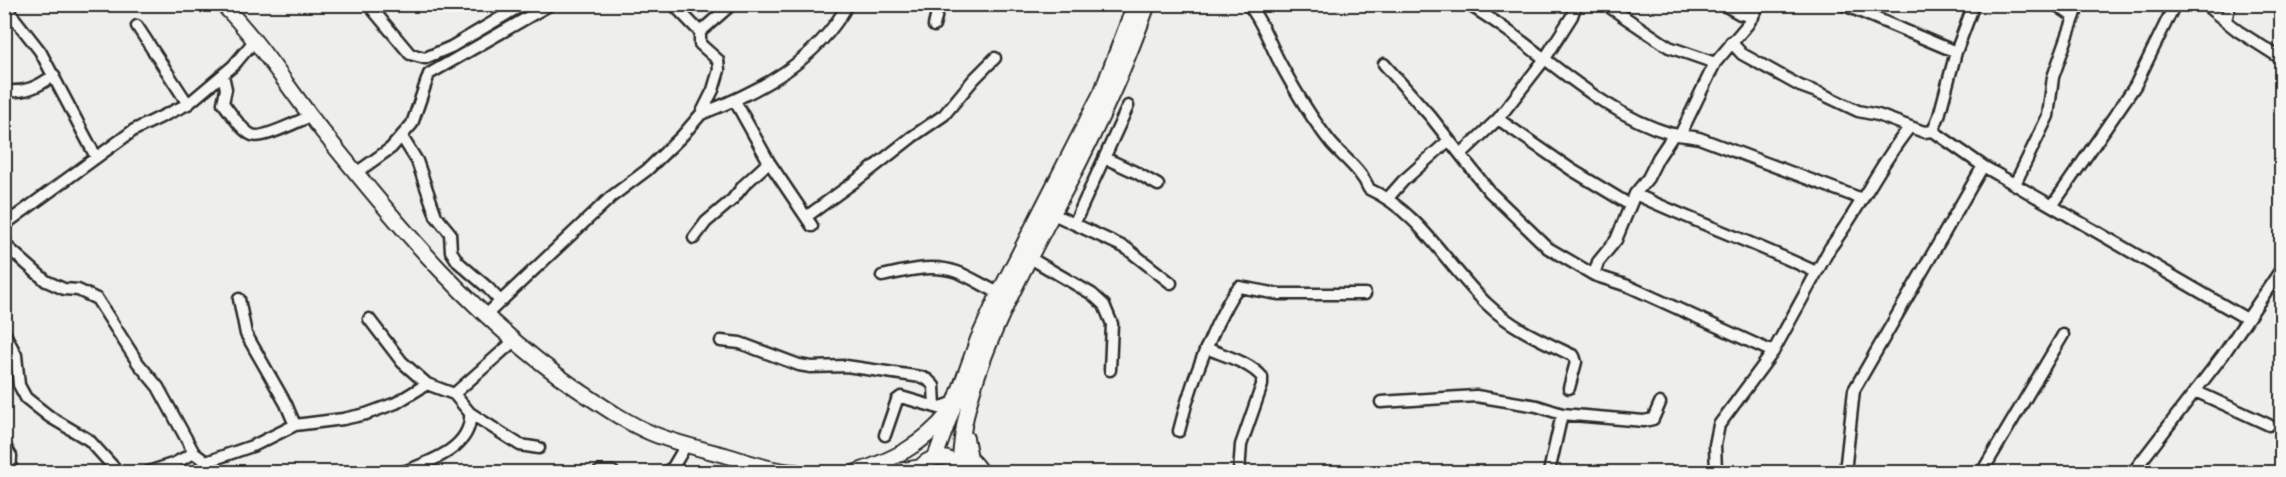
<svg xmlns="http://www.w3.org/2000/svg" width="2286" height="477" font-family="Delius,sans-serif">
<rect width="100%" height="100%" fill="#eeeeea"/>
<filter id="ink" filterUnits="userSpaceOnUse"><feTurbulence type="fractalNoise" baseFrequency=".0167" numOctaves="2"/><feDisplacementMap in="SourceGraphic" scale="12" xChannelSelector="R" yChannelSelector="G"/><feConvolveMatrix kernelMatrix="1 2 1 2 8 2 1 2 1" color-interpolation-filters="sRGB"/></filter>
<g filter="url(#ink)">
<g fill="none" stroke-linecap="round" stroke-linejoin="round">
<defs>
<path id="minor" d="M368 4 410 54 425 58 451 47 524 4
M1248 4C1262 21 1269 42 1279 61 1294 89 1311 118 1331 143 1344 158 1361 170 1369 189 1420 212 1448 267 1487 304 1512 328 1543 341 1574 356L1576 362 1569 388
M1467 4C1537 44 1593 111 1672 134 1681 136 1691 136 1699 138L1862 199
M1605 4 1669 47 1715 63
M1722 4 1740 14 1753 17
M1842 4 1956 52
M2055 4 2074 17
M2204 4 2238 31 2282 59
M4 5 40 51 96 157
M2226 20 2230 4
M137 26 188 104
M934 26 939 4
M700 32 732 4
M1731 42 1742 54 1800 86 1822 94 1858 111 1878 115 1924 132 1933 131 1983 166 2247 319
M1384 64 1431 117 1489 191 1548 248 1594 275 1628 286 1773 352
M223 75 226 89 223 103C231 113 241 130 252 135 262 140 300 120 311 116
M4 91C25 93 38 87 54 75
M735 101 769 162 812 226
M701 114C760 91 816 62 848 4
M1498 119 1572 170 1630 205
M1933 131 1939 116 1956 52 1974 4
M1680 135 1715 63 1748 24 1760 4
M402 137 417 161 436 216 450 233 451 251 458 262 488 288 500 301
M1461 154 1498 119 1544 60 1572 16 1576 4
M1105 158 1135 172 1158 185
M356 173 391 148 412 124 429 74 551 4
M2015 184 2048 116 2053 77 2079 4
M1635 194C1695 222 1757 244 1816 272
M1388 198 1403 181 1448 141
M2052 206 2135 86 2175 4
M1053 214 1126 248 1171 283
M806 217 865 174 912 137 944 115 974 79 995 58
M1074 224 1128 106
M4 225 134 130 188 104 233 66 255 40
M694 238 706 222 732 200 744 185 769 162
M4 244 46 281 64 289 78 290 97 299 138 363 158 387 194 453 206 462 212 472
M1030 258 1092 294 1104 305 1112 324 1110 370
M1594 275 1598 262 1616 240 1635 194 1648 178 1658 158 1674 134
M882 276C906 271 932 263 957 272 971 277 985 287 999 293
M239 299 246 334 286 404 295 425
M485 316 611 197 647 170 682 136 701 114 713 90 719 70 718 60 700 44V32L673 4
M369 319 402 362 427 384 454 394 470 413 520 445 539 448
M4 332 16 355 19 385 26 398 50 417 89 440 118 472
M721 341 740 343 799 365 811 367 846 366 921 377 928 380 934 386 935 407
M1206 348C1225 356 1249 362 1262 377V385L1241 445 1239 472
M2195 391 2269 425
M454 394 514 341
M1381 402 1476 396 1537 406 1562 414 1644 421 1653 419 1660 403
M1179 431C1188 393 1201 358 1217 324 1224 311 1229 297 1239 287L1279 294H1365
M885 435 897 400 901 397 939 408 955 402
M4 445 11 456 10 472
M742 460V472
M206 462 255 445 295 425 343 419 366 414 396 403 427 384
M148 472 175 463 194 453
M403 472C429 462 473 448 470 413
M599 472H613
M666 472 673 467 686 445
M1549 472 1562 414
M1716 472 1715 445 1719 425 1773 352 1830 248C1859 210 1879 165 1909 128
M1845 472 1854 390 1983 166
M1982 472 2063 335
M2133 472 2223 355 2282 268"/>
<path id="secondary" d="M222 4C261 43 289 90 323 132 399 227 476 320 577 389 601 405 625 422 651 433 675 443 701 449 725 455 748 462 772 471 796 472
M966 438 970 458 981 472
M935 458 978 339 999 293 1102 91 1135 4
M960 466C960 377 1028 262 1069 183 1099 125 1126 66 1148 4
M856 472C892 460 923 445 948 414
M893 472 921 467
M917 472C928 453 951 453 963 472"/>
</defs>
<use href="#minor" stroke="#2b2b2b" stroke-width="15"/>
<use href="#secondary" stroke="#2b2b2b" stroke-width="18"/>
<use href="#minor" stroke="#f6f6f2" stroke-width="10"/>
<use href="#secondary" stroke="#f6f6f2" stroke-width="14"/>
</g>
</g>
<rect width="2286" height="477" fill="none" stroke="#f6f6f2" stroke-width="24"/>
<rect x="12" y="12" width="2262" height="453" fill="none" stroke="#2b2b2b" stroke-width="2" filter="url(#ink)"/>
</svg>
